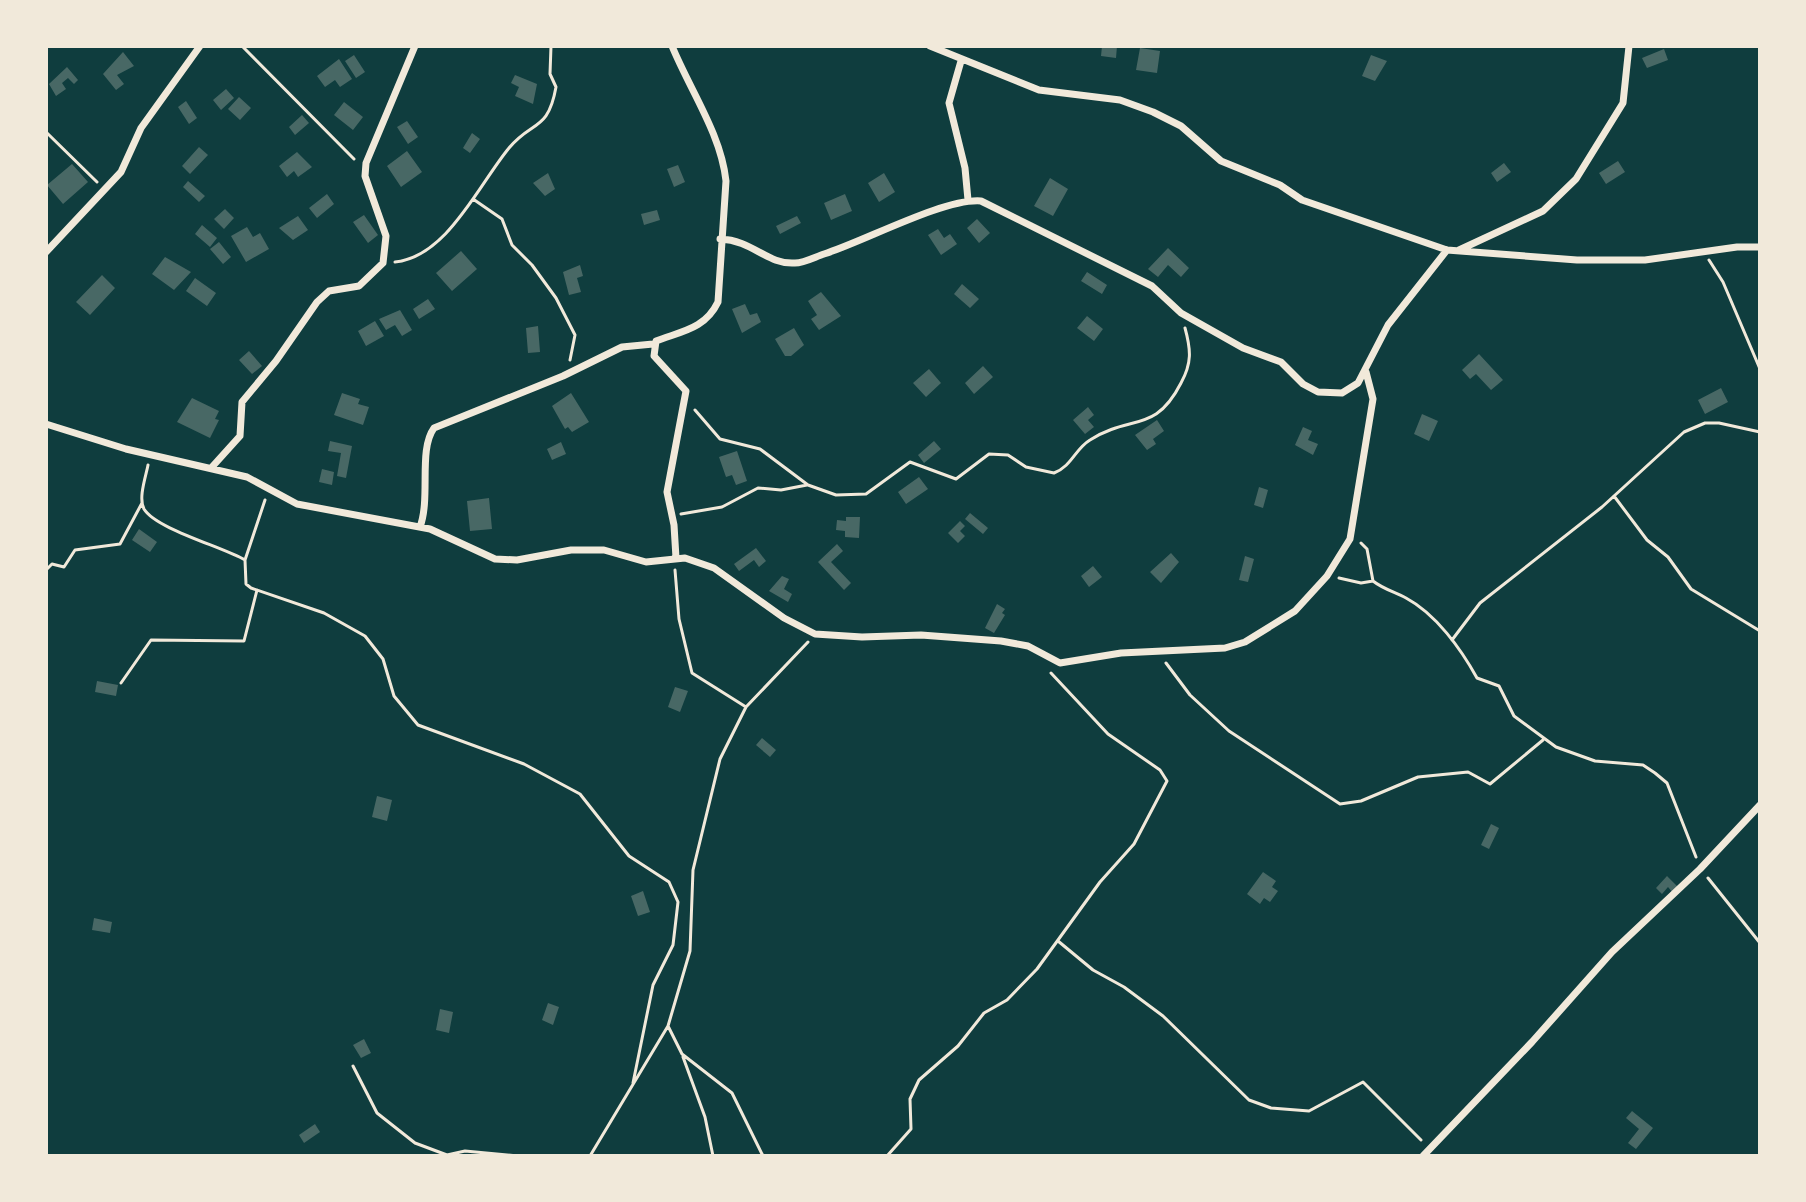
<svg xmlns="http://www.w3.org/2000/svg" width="1806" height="1202" font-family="Karla,sans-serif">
<rect width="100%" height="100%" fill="#0f3d3e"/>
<path fill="#486865" d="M1102 46H1117L1116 58 1101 56Z
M1140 48 1160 51 1157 73 1136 70Z
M1664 49 1668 60 1647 68 1642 58Z
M123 52 134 66 117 75 124 84 116 90 103 74Z
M354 55 365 72 356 78 345 61Z
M1371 55 1387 61 1375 81 1362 76Z
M339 59 352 79 340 87 335 80 325 87 317 76Z
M67 67 78 80 74 84 68 78 62 83 66 89 56 96 49 84Z
M515 75 537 84 533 104 515 96 519 87 511 83Z
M226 89 234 98 221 110 213 100Z
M239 97 251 108 240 120 228 109Z
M186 101 197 118 189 124 178 107Z
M344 102 363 117 353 130 334 115Z
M302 115 309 123 295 135 289 127Z
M407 121 418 137 408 144 397 127Z
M472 133 480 139 470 153 463 148Z
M199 147 208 155 190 174 182 166Z
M407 151 422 172 401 187 387 166Z
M297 152 312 167 298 177 294 171 287 177 279 166Z
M1618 161 1625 172 1606 184 1599 173Z
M1504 163 1511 172 1497 182 1491 173Z
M72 164 88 182 63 204 47 185Z
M678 165 685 182 674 187 667 169Z
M548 173 555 189 545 196 533 183Z
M884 173 895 192 879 202 868 183Z
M1050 178 1068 189 1053 216 1034 206Z
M188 181 205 196 199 202 183 187Z
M327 194 334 204 317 218 309 208Z
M845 194 852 211 831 220 824 203Z
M225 209 234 218 224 229 214 219Z
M657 210 660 220 644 225 641 214Z
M364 215 378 235 368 243 353 222Z
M298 216 308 230 293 240 279 228Z
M797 216 801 223 780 234 776 226Z
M977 219 990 233 979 243 967 228Z
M202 225 217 238 210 247 195 234Z
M247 227 253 237 260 233 269 249 246 262 231 236Z
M938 229 944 238 950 234 957 244 941 255 928 235Z
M219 242 231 257 223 264 210 249Z
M1168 248 1189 268 1181 277 1168 265 1158 277 1148 269Z
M461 251 477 269 452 291 436 273Z
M165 257 191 272 174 290 152 274Z
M580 265 583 276 577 278 581 292 569 295 563 272Z
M1087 272 1107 285 1102 294 1081 281Z
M102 275 115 288 90 315 76 302Z
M195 278 216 293 207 306 186 291Z
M962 284 979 299 970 308 954 294Z
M821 292 841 316 819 330 811 319 817 315 808 301Z
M428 299 435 309 419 319 413 309Z
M745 304 750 315 757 313 761 322 742 333 732 309Z
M400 310 412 330 402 336 395 325 386 330 379 319Z
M1087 316 1103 329 1094 341 1077 328Z
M375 321 384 336 366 346 358 331Z
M538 326 540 352 528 353 526 328Z
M794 328 804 345 791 356H785L775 339Z
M249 351 262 366 252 374 239 360Z
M1479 354 1503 380 1491 390 1476 374 1470 379 1462 370Z
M983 366 993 377 974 394 965 383Z
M929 369 941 383 926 397 913 383Z
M1721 388 1728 402 1705 414 1698 400Z
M342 393 360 399 358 404 369 407 363 425 334 415Z
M571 393 589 422 572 432 568 427 565 429 552 406Z
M192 398 219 411 215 419 219 420 210 438 177 422Z
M1088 407 1094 415 1088 420 1094 427 1085 434 1073 420Z
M1422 414 1438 421 1429 441 1414 434Z
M1157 420 1164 431 1153 439 1156 444 1147 450 1135 435Z
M1303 427 1312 431 1308 440 1318 444 1313 455 1295 445Z
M330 441 352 446 346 478 337 476 341 453 328 451Z
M934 441 941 449 924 463 918 455Z
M561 442 566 454 552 460 547 449Z
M737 451 747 481 736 485 732 475 726 477 719 457Z
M322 469 334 472 332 485 319 482Z
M919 477 928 489 906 504 898 492Z
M1259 487 1268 490 1263 508 1254 505Z
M489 498 492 529 470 531 467 501Z
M970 513 988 528 983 534 965 519Z
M846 517H860L859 538 845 537V531L836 530 837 520 846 521Z
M960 521 965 526 960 531 965 536 958 543 948 533Z
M139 529 157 542 150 552 132 540Z
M837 544 843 551 831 562 851 583 844 590 818 562Z
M756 548 766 561 759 567 754 560 739 571 734 564Z
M1171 553 1179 562 1161 583 1150 572Z
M1245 556 1254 559 1248 582 1239 580Z
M1093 566 1102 577 1089 587 1081 576Z
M782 576 789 579 784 589 792 594 788 602 769 591Z
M997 604 1005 609 1002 613 1005 615 994 633 985 628Z
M97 681 118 685 116 696 95 692Z
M675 687 688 691 680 712 668 707Z
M762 738 776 750 770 757 756 745Z
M377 796 392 800 387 821 372 817Z
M1491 824 1499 828 1489 849 1481 845Z
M1263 872 1276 881 1272 887 1278 891 1270 902 1264 898 1260 904 1247 894Z
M1667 876 1678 887 1673 893 1668 887 1662 894 1656 888Z
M643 891 650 912 638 916 631 896Z
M94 918 112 922 110 933 92 930Z
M548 1003 559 1007 553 1025 542 1020Z
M440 1009 453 1012 449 1033 436 1030Z
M364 1039 371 1053 361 1058 353 1045Z
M1632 1111 1653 1128 1636 1149 1628 1143 1639 1129 1626 1118Z
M315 1124 320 1132 304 1143 299 1135Z"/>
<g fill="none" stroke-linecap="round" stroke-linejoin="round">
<path stroke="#f1e9da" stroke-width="3" d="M242 46 354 159
M46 132 97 182
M473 199 502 219 512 245 532 265 556 298 575 335 570 360
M1709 260 1723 282 1760 369
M395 262C447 257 479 184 509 148 532 120 548 132 556 87L550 74 551 46
M695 410 720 439 760 449 808 485 836 495 866 494 910 462 956 479 989 454 1008 455 1026 467 1054 473C1072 466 1075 449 1090 440 1131 414 1155 434 1181 383 1192 363 1191 350 1185 328
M148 465C146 476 138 498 144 509 156 529 223 547 245 560L246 584 251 588 324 613 365 636 383 659 394 696 418 725 524 764 580 794 629 856 669 882 678 902 673 945 653 985 633 1083
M1614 496 1647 540 1668 557 1691 589 1760 631
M681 514 722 507 758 488 781 490 807 485
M1361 543 1367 549 1373 581C1383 589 1395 592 1406 598 1436 614 1461 649 1477 678L1499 686 1514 716 1556 747 1595 761 1643 765 1655 773 1667 783 1696 857
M245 560 265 500
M46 570 52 564 64 567 75 550 120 544 142 503
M675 570 679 619 692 673 746 707
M1339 578 1361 583 1373 581
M1452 640 1480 603 1602 507 1684 432 1705 423H1719L1760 432
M1166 663 1190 695 1229 731 1340 804 1361 801 1418 777 1468 772 1490 784 1543 740
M121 683 151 640 244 641 257 590
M1708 878 1760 943
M1058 941 1093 970 1124 987 1163 1016 1249 1100 1271 1108 1309 1111 1363 1082 1421 1140
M683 1057 705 1117 713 1156
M353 1066 377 1113 415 1143 447 1155 465 1151 518 1156
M590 1156 668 1026
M763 1156 732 1093 682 1054 668 1026 690 951 693 870 720 759 746 707 808 642
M887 1156 911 1129 910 1099 919 1080 958 1046 984 1013 1007 1000 1037 969 1100 882 1134 844 1167 781 1160 770 1108 734 1051 673"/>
<path stroke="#f1e9da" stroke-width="7" d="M672 46C690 90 721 134 726 181L718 302C705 329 682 331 656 341L654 356 686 391 667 492 674 525 676 558
M930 46 1039 90 1120 100 1153 112 1181 126 1221 161 1280 185 1302 200 1447 250 1577 260H1645L1737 247H1760
M961 61 949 103 965 168 968 200
M720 239C753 240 767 265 795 263 804 263 815 257 824 254 863 242 944 198 981 201L1152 286 1181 313 1243 348 1281 362 1303 384 1318 392 1342 393 1358 383 1388 325 1447 250
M1459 250 1543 211 1576 179 1623 103 1629 46
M46 252 121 172 141 128 200 46
M46 424 126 449 247 477 297 504 430 529 495 559 517 560 571 550H604L646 562 685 558 714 568 784 618 815 634 862 637 921 635 1001 641 1028 646 1060 663 1121 653 1225 648 1245 642 1295 611 1327 576 1350 539 1373 399 1366 372
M212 467 240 436 242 402 276 361 317 302 329 291 359 286 383 263 386 236 365 176 366 163 415 46
M420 527C431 497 418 450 434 428L563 376 622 347 653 344
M1423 1156 1532 1042 1612 952 1700 869 1760 805"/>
</g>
<rect width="1806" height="1202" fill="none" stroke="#f1e9da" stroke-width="96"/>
</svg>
